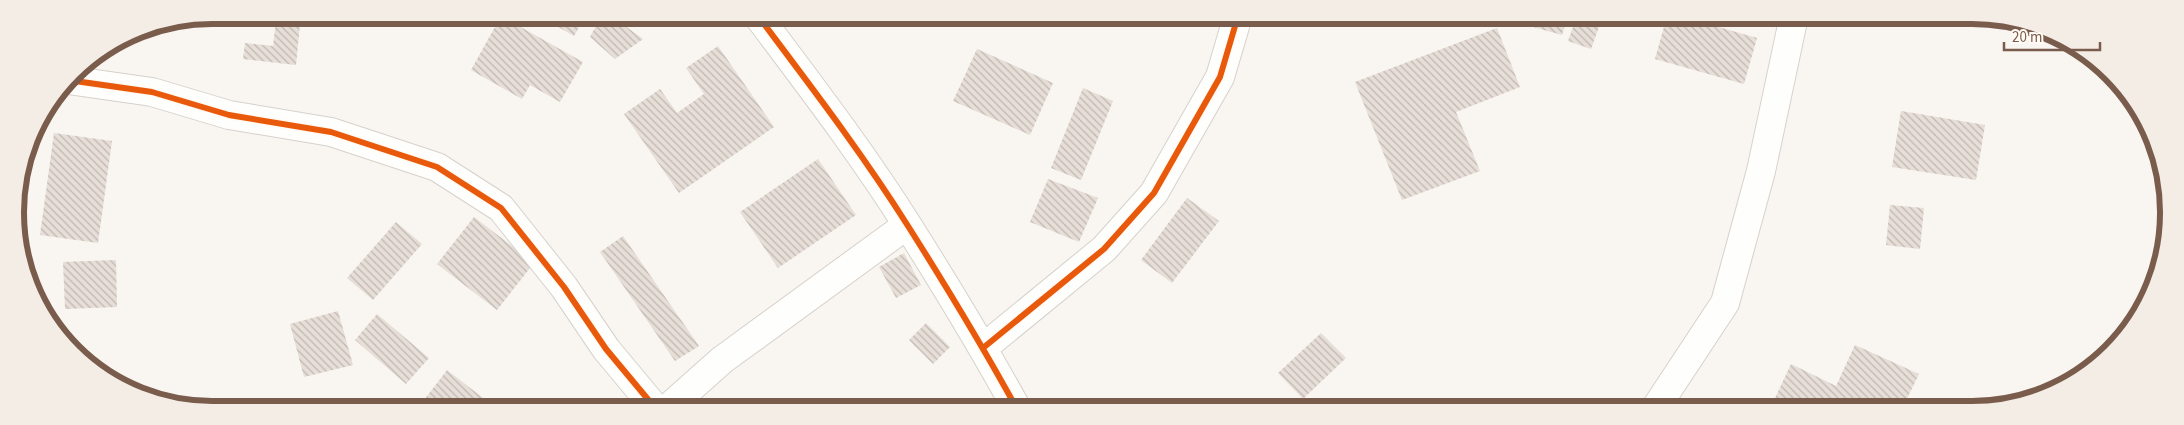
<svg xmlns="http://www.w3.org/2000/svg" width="2184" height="425" font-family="'Source Sans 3',sans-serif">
<defs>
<pattern id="building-back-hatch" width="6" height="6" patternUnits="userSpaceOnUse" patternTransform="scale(1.25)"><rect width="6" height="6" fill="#e6ded7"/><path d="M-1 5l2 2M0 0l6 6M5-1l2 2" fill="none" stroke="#bfb7b1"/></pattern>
</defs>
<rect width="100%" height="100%" fill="#f9f5f0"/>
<path fill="url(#building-back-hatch)" d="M516 15H586L574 36 539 16 534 25Z
M602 15H632L625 26 643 39 615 59 590 37Z
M649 15H672L653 25Z
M501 16 583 62 560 102 530 85 522 99 471 70Z
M1536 16H1568L1562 35 1533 27Z
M1577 16H1603L1591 49 1568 41Z
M1667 16H1680L1757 38 1744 84 1655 59Z
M276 21 300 24 296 65 243 59 245 43 273 46Z
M1497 28 1520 87 1456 112 1480 171 1402 200 1355 82Z
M718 46 774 127 679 193 624 114 660 89 677 113 704 94 686 68Z
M977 49 1053 83 1030 135 953 101Z
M1083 88 1113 101 1081 180 1051 168Z
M1901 111 1985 125 1976 180 1892 167Z
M54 133 112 141 98 243 40 235Z
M818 159 856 215 778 268 740 212Z
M1048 179 1098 198 1079 242 1030 222Z
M1187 198 1219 221 1172 283 1141 260Z
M1890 205 1924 208 1920 249 1886 245Z
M474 217 534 263 497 310 437 264Z
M396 222 422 244 373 300 347 278Z
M623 236 699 346 675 361 600 252Z
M904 253 921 285 896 298 879 267Z
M116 260 117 307 65 309 63 262Z
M338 311 353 365 304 377 290 324Z
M377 314 429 358 406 384 355 340Z
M926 323 950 347 933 364 909 340Z
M1321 333 1346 358 1303 399 1278 373Z
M1855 345 1919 374 1902 409H1770L1791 364 1836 386Z
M447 370 487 401 482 409H435L424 400Z"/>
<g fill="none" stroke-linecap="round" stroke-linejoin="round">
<defs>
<path id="minor" d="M758 16C809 84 862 153 908 226 946 286 983 347 1017 409
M68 80 152 92 229 115 331 132 437 167 501 208 564 287 606 349 656 409
M983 348 1104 249 1154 193 1220 77 1238 16
M667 409 722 360 907 225
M1655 409 1725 303 1761 171 1794 16"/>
</defs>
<use href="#minor" stroke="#d7d1cb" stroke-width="30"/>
<use href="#minor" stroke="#fefefd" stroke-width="28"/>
<defs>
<path id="cycleway" d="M758 16C809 84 862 153 908 226 946 286 983 347 1017 409
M68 80 152 92 229 115 331 132 437 167 501 208 564 287 606 349 656 409
M983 348 1104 249 1154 193 1220 77 1238 16"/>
</defs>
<use href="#cycleway" stroke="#fffaf3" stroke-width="9"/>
<use href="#cycleway" stroke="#e8590c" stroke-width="6"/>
</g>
<path d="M0 0H2184V425H0ZM212 24H1972A188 188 0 0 1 2160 212V213A188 188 0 0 1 1972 401H212A188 188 0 0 1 24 213V212A188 188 0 0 1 212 24Z" fill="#f4ede6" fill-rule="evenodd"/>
<path fill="none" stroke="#7a5c4d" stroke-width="6" d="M212 24H1972A188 188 0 0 1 2160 212V213A188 188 0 0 1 1972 401H212A188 188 0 0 1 24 213V212A188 188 0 0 1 212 24Z"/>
<path d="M2004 42v8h96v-8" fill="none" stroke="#7a5c4d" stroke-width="2.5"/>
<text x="2012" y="42" font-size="15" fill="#7a5c4d" stroke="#fffaf3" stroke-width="4" paint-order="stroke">20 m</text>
</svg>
